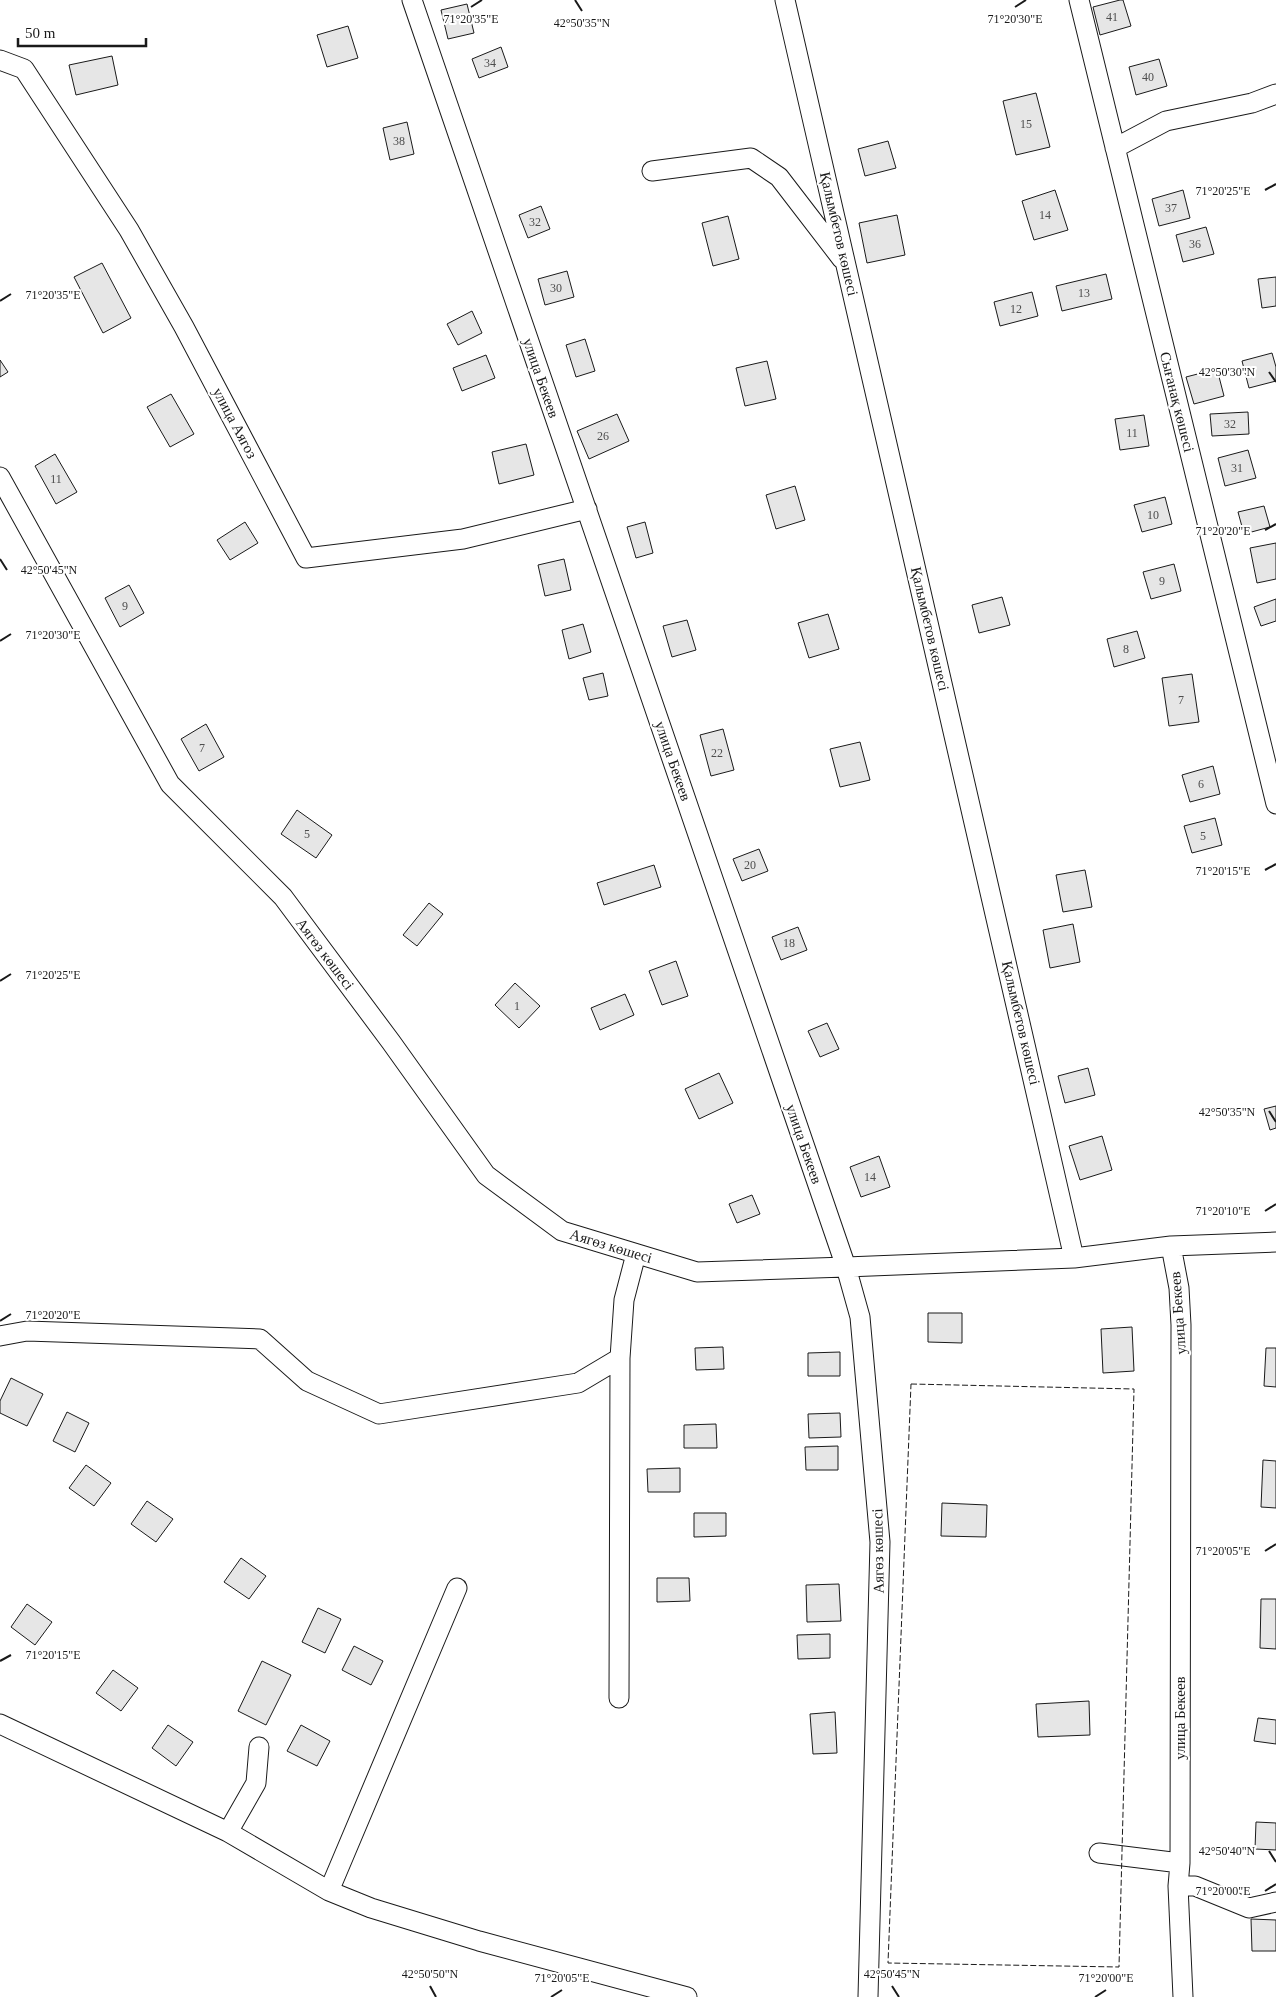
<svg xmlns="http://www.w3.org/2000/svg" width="1276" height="1997" font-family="Georgia,serif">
<rect width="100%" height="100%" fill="#fff"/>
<path fill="#e6e6e6" stroke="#1a1a1a" d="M1120 0H1123L1131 26 1100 35 1093 7Z
M467 4 474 33 448 39 441 10Z
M348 26 358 58 327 67 317 35Z
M501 47 508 67 479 78 472 59Z
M112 56 118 85 76 95 69 65Z
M1159 59 1167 86 1136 95 1129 67Z
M1036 93 1050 147 1016 155 1003 101Z
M407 122 414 154 390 160 383 128Z
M888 141 896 168 865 176 858 149Z
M1055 190 1068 230 1034 240 1022 201Z
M1183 190 1190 218 1159 226 1152 199Z
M541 206 550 229 528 238 519 215Z
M897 215 905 255 867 263 859 223Z
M728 216 739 259 713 266 702 223Z
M1206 227 1214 254 1183 262 1176 235Z
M102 263 131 318 103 333 74 277Z
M567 271 574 297 545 305 538 279Z
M1106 274 1112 299 1062 311 1056 286Z
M1276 277V306L1262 308 1258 279Z
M1032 292 1038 316 1000 326 994 302Z
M472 311 482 333 458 345 447 324Z
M585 339 595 371 576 377 566 345Z
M1272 353 1276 367V381L1249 388 1242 361Z
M486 355 495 378 462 391 453 368Z
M0 360 8 372 0 377Z
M767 361 776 399 745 406 736 368Z
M1217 369 1224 396 1194 404 1186 377Z
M171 394 194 434 170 447 147 407Z
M1248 412 1249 434 1212 436 1210 414Z
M617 414 629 441 589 459 577 431Z
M1144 415 1149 446 1120 450 1115 419Z
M526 444 534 475 499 484 492 452Z
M1248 450 1256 478 1225 486 1218 458Z
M55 454 77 492 56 504 35 466Z
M795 486 805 520 776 529 766 495Z
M1165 497 1172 524 1142 532 1134 505Z
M1264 506 1270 527 1244 534 1238 512Z
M245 522 258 543 230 560 217 540Z
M645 522 653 553 636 558 627 527Z
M1276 543V579L1257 583 1250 548Z
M564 559 571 590 545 596 538 565Z
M1174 564 1181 591 1151 599 1143 572Z
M129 585 144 613 120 627 105 598Z
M1002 597 1010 625 979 633 972 605Z
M1276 599V621L1261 626 1254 607Z
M828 614 839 649 809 658 798 623Z
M687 620 696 650 672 657 663 626Z
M583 624 591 652 569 659 562 630Z
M1137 631 1145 658 1114 667 1107 639Z
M603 673 608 696 589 700 583 678Z
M1192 674 1199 722 1169 726 1162 678Z
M206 724 224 757 199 771 181 739Z
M723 729 734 770 711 776 700 735Z
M860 742 870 780 840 787 830 749Z
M1213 766 1220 794 1190 802 1182 775Z
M297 810 332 835 316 858 281 834Z
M1215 818 1222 845 1192 853 1184 826Z
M759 849 768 871 742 881 733 859Z
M654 865 661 887 604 905 597 883Z
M1085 870 1092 907 1063 912 1056 875Z
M429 903 443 914 417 946 403 935Z
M1073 924 1080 962 1050 968 1043 930Z
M798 927 807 950 781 960 772 937Z
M676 961 688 996 662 1005 649 971Z
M515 983 540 1006 519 1028 495 1005Z
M625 994 634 1015 600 1030 591 1008Z
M827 1023 839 1049 820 1057 808 1031Z
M1088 1068 1095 1095 1065 1103 1058 1076Z
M719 1073 733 1103 699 1119 685 1089Z
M1276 1106V1128L1270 1130 1264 1109Z
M1102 1136 1112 1170 1080 1180 1069 1146Z
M879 1156 890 1187 861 1197 850 1167Z
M752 1195 760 1214 737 1223 729 1204Z
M928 1313H962V1343L928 1342Z
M1132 1327 1134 1371 1103 1373 1101 1329Z
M723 1347 724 1369 696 1370 695 1348Z
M1266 1348H1276V1387L1264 1386Z
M840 1352V1376H808V1353Z
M11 1378 43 1394 27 1426 0 1413V1401Z
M67 1412 89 1423 75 1452 53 1441Z
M840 1413 841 1437 809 1438 808 1414Z
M716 1424 717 1448H684V1425Z
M838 1446V1470H806L805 1447Z
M1263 1460 1276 1461V1508L1261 1507Z
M86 1465 111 1483 94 1506 69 1488Z
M680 1468V1492H648L647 1469Z
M147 1501 173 1519 156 1542 131 1524Z
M942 1503 987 1505 986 1537 941 1536Z
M694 1513H726V1536L694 1537Z
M241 1558 266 1576 249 1599 224 1582Z
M657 1578H689L690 1601 657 1602Z
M839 1584 841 1621 807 1622 806 1585Z
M1261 1599H1276V1649L1260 1648Z
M27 1604 52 1622 35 1645 11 1627Z
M318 1608 341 1619 325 1653 302 1642Z
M830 1634V1658L798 1659 797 1635Z
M354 1646 383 1661 371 1685 342 1670Z
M262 1661 291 1675 266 1725 238 1711Z
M113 1670 138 1688 121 1711 96 1693Z
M1089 1701 1090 1735 1038 1737 1036 1704Z
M835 1712 837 1753 813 1754 810 1714Z
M1258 1718 1276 1720V1744L1254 1741Z
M168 1725 193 1742 176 1766 152 1748Z
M301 1725 330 1741 317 1766 287 1751Z
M1256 1822 1276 1823V1850L1255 1849Z
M1251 1919 1276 1920V1951H1252Z"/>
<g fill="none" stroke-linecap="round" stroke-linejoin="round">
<defs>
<path id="minor" d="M412 0 846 1267 1074 1258 1171 1246 1179 1288 1181 1325 1180 1863 1178 1886 1183 1997
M785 0 1074 1258
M1079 0 1276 804
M0 60 24 69 129 230 184 327 306 558 463 539 587 509
M1115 148 1166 121 1252 103 1276 94
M652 171 751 158 779 177 842 259
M0 477 170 784 283 897 391 1042 486 1175 562 1231 697 1272 846 1267 860 1317 880 1542 868 1997
M1171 1246 1276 1242
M0 1336 27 1331 260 1339 307 1381 379 1414 578 1383 620 1358
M619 1698 620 1358 624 1300 636 1254
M0 1724 228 1832 329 1891 371 1908 479 1941 687 1997
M228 1832 256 1783 259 1747
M1099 1853 1180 1863
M1178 1886H1195L1249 1908 1276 1902
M329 1891 457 1588"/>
</defs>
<use href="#minor" stroke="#1a1a1a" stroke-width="21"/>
<use href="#minor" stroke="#fff" stroke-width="19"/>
<path stroke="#1a1a1a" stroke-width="1" stroke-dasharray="6 2.5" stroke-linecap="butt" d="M911 1384 1134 1389 1119 1967 888 1963Z"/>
</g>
<path fill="none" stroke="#1a1a1a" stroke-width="2" d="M575 0 582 11M471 7 482 0M1015 7 1026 0M1265 190 1276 184M0 301 11 294M1269 372 1276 382M1265 530 1276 524M0 559 7 570M0 641 11 634M1265 870 1276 864M0 981 11 974M1269 1111 1276 1122M1265 1211 1276 1204M0 1321 11 1314M1265 1551 1276 1544M0 1661 11 1655M1269 1851 1276 1862M1265 1891 1276 1884M430 1986 436 1997M892 1986 899 1997M551 1997 562 1990M1095 1997 1106 1990"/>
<g text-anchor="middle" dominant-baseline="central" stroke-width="4" stroke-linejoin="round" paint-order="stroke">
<g font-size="12" fill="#4d4d4d">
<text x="1112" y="17">41</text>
<text x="490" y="63">34</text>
<text x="1148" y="77">40</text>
<text x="1026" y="124">15</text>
<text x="399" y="141">38</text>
<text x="1171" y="208">37</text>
<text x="1045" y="215">14</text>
<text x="535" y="222">32</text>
<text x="1195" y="244">36</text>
<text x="556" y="288">30</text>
<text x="1084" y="293">13</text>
<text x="1016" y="309">12</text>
<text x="1230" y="424">32</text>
<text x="1132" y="433">11</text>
<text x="603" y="436">26</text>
<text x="1237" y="468">31</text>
<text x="56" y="479">11</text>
<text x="1153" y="515">10</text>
<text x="1162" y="581">9</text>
<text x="125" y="606">9</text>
<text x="1126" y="649">8</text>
<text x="1181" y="700">7</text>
<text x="202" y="748">7</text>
<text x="717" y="753">22</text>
<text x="1201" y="784">6</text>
<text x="307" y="834">5</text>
<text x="1203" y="836">5</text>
<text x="750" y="865">20</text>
<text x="789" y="943">18</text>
<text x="517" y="1006">1</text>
<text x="870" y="1177">14</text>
</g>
<g font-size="15" fill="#1a1a1a" stroke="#fff">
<text transform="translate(839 234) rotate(77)">Қалымбетов көшесі</text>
<text transform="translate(541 378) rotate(71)">улица Бекеев</text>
<text transform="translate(1177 402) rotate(76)">Сығанақ көшесі</text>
<text transform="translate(235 423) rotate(62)">улица Аягоз</text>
<text transform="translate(930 629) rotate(77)">Қалымбетов көшесі</text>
<text transform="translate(673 761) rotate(71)">улица Бекеев</text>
<text transform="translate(325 954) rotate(53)">Аягөз көшесі</text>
<text transform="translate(1021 1023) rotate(77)">Қалымбетов көшесі</text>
<text transform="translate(804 1144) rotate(71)">улица Бекеев</text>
<text transform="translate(611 1246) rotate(17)">Аягөз көшесі</text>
<text transform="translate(1178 1313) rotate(-94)">улица Бекеев</text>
<text transform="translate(878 1551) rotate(-91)">Аягөз көшесі</text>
<text transform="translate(1180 1718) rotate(-90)">улица Бекеев</text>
</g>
</g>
<g font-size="12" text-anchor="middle" fill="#1a1a1a" stroke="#fff" stroke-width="4" stroke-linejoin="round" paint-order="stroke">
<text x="471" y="23">71°20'35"E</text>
<text x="1015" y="23">71°20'30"E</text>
<text x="582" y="27">42°50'35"N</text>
<text x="1223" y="195">71°20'25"E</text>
<text x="53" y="299">71°20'35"E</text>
<text x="1227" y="376">42°50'30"N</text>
<text x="1223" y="535">71°20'20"E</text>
<text x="49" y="574">42°50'45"N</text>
<text x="53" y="639">71°20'30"E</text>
<text x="1223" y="875">71°20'15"E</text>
<text x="53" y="979">71°20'25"E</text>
<text x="1227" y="1116">42°50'35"N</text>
<text x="1223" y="1215">71°20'10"E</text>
<text x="53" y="1319">71°20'20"E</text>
<text x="1223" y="1555">71°20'05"E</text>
<text x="53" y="1659">71°20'15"E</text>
<text x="1227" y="1855">42°50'40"N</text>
<text x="1223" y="1895">71°20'00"E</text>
<text x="430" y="1978">42°50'50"N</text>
<text x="892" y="1978">42°50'45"N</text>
<text x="562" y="1982">71°20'05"E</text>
<text x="1106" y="1982">71°20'00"E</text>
</g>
<path d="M18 38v8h128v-8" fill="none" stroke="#1a1a1a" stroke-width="2.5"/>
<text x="25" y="38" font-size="15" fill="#1a1a1a" stroke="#ffffff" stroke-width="4" paint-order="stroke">50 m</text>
</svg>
